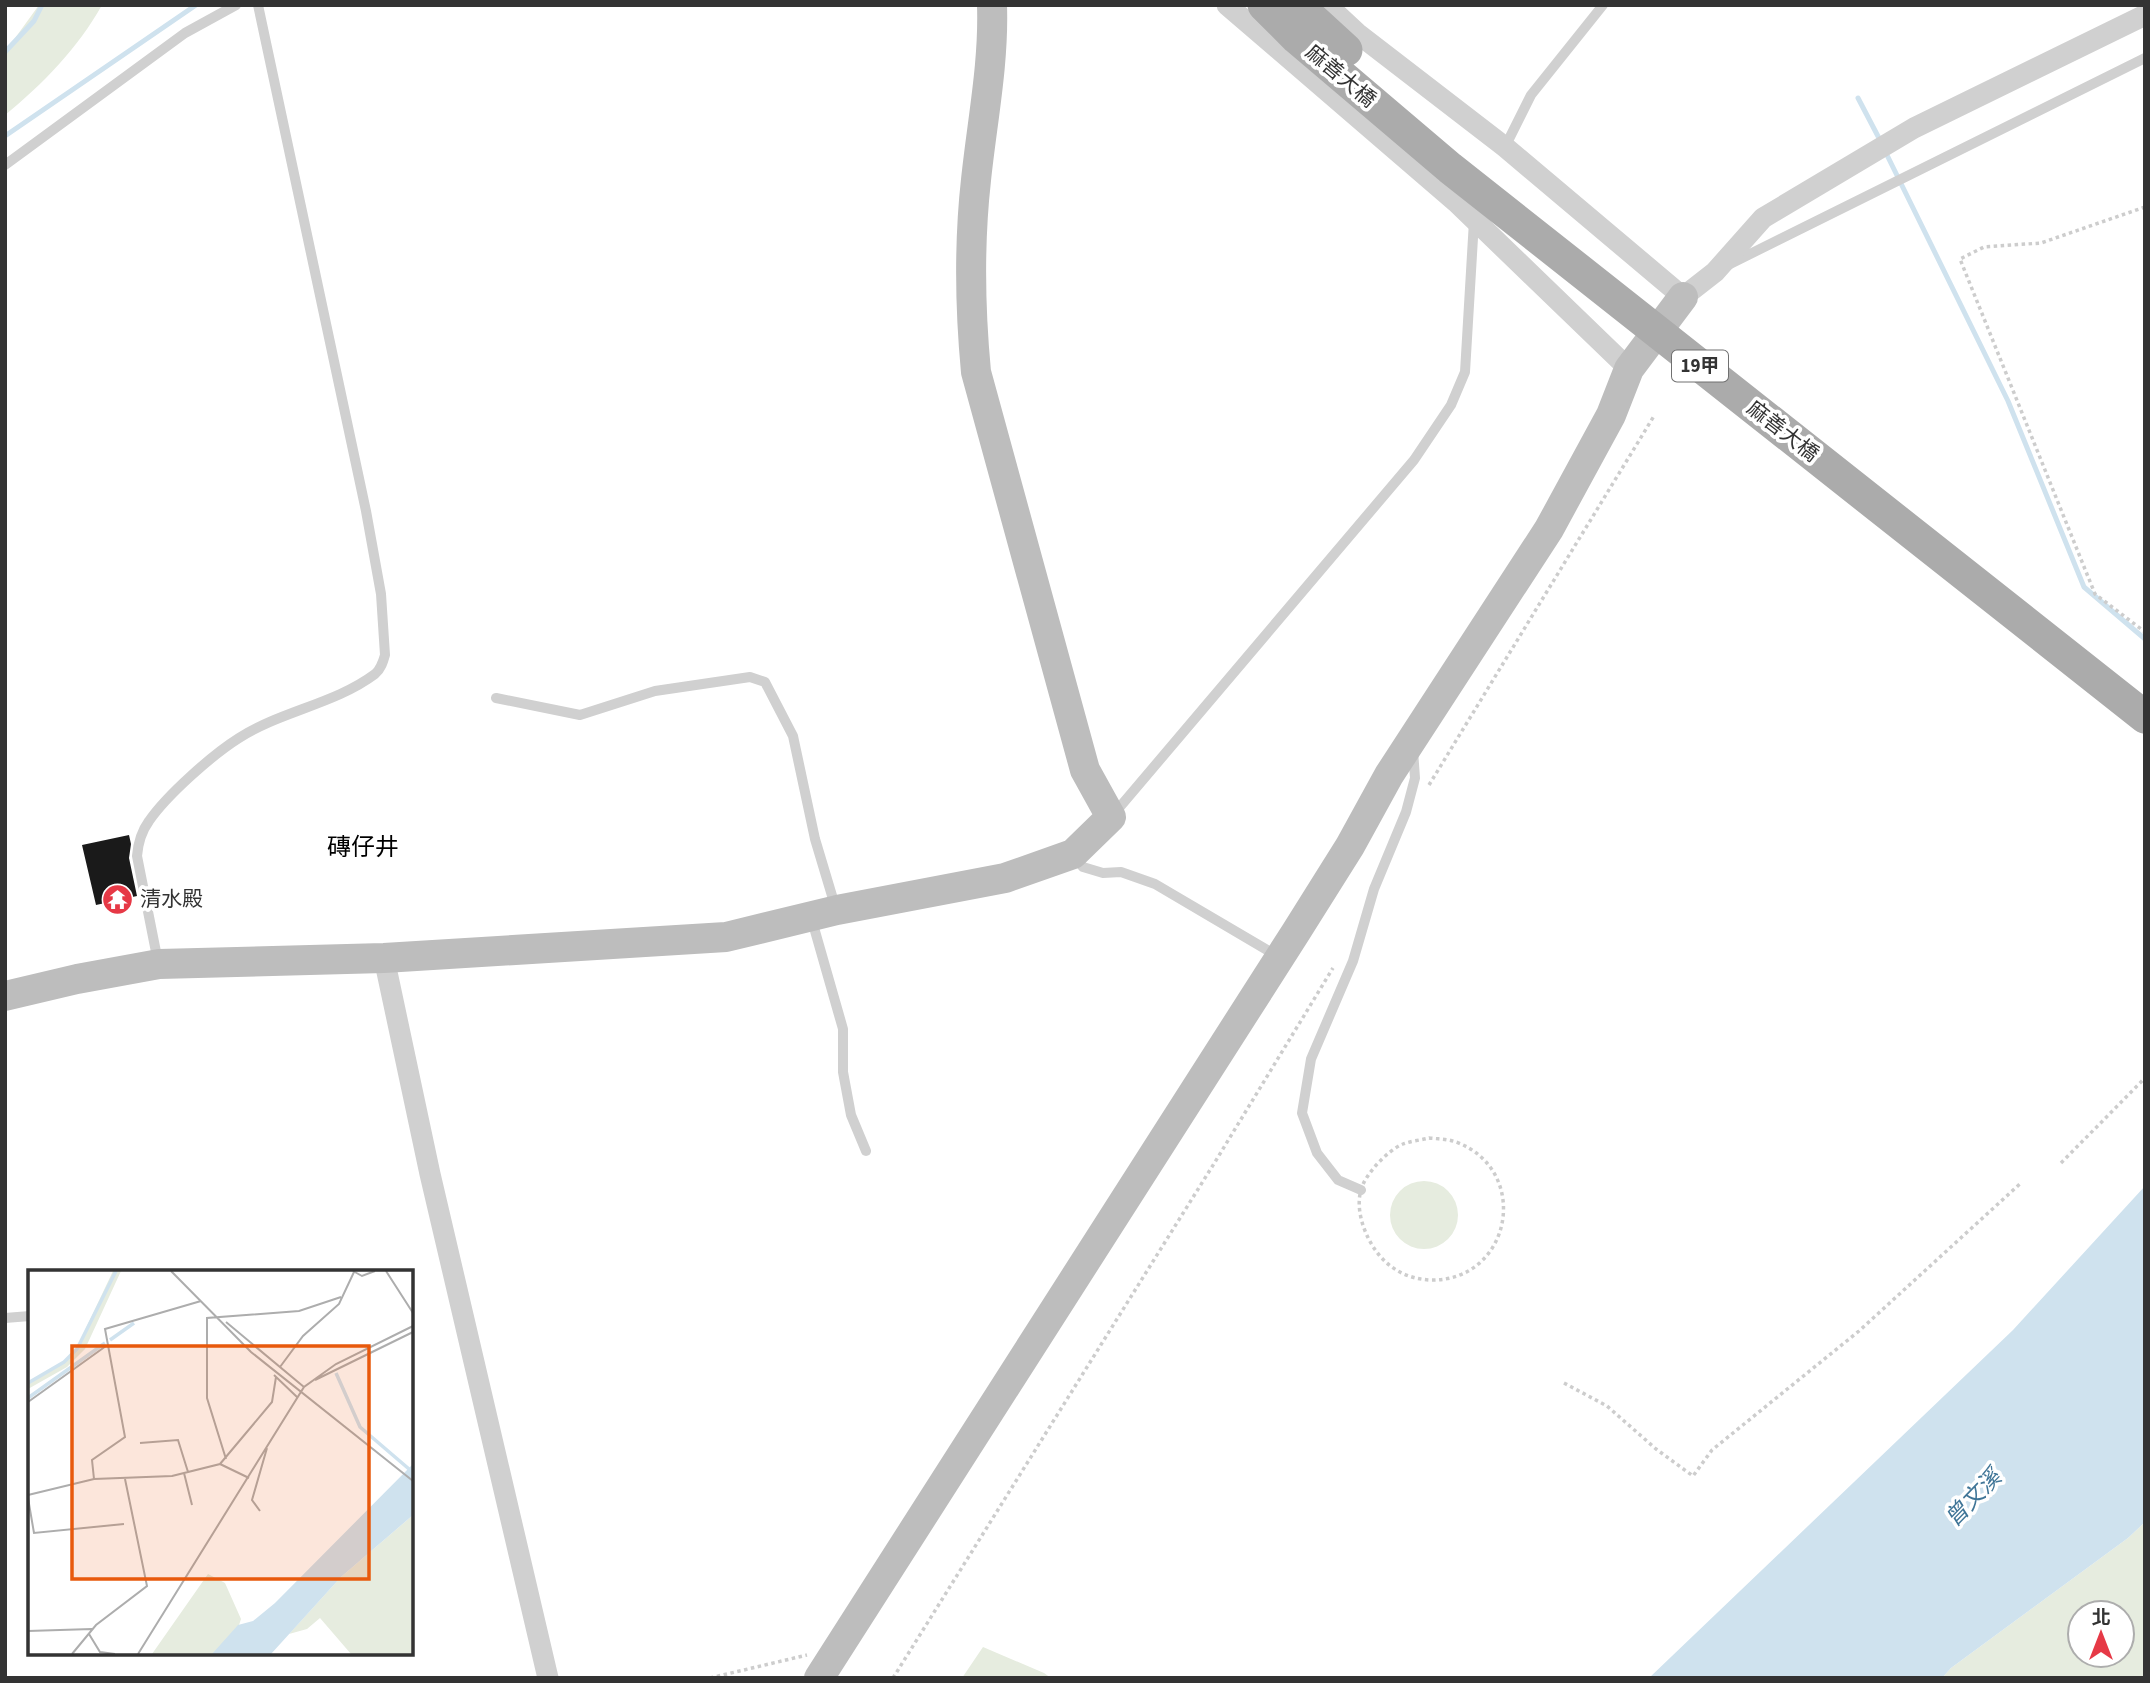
<svg xmlns="http://www.w3.org/2000/svg" width="2150" height="1683" font-family="'Source Sans 3','Noto Sans TC',sans-serif">
<rect width="100%" height="100%" fill="#fff"/>
<path fill="#e6ecdf" fill-rule="evenodd" d="M39 5H102C78 48 43 84 5 115V52Z
M1390 1215a34 34 0 1 1 68 0a34 34 0 1 1-68 0Z
M2145 1522V1678H1942L1951 1668 2128 1538ZM2080 1613H2122V1655H2080Z
M983 1647 1044 1673 1051 1678H962Z"/>
<path fill="#cfe2ee" d="M2145 1186V1522L2128 1538 1951 1668 1942 1678H1649L2013 1330Z"/>
<g fill="none" stroke-linecap="round" stroke-linejoin="round">
<path stroke="#cfe2ee" stroke-width="5" d="M5 52 34 21 42 5
M1858 98 1881 142
M5 136 196 5
M1885 151 2008 401 2084 587 2145 639"/>
</g>
<path fill="#1a1a1a" d="M129 835 131 844 129 858 137 896 96 905 82 845Z"/>
<g fill="none" stroke-linecap="round" stroke-linejoin="round">
<path stroke="#cdcdcd" stroke-width="3.5" stroke-dasharray="3.5 3.5" stroke-linecap="butt" d="M2145 207 2041 243 1984 247 1960 259 2095 594 2145 632
M1429 785 1654 416
M1429 1138C1438 1139 1448 1139 1456 1142 1532 1170 1512 1282 1430 1280 1408 1279 1389 1269 1376 1251 1365 1236 1355 1210 1361 1190 1365 1174 1388 1150 1403 1144 1411 1141 1421 1140 1429 1138Z
M2061 1163 2145 1078
M1564 1383 1607 1406 1656 1449 1693 1476 1712 1450 1859 1331 2022 1182
M710 1678 807 1655
M893 1678 1215 1162 1333 968"/>
<path stroke="#d0d0d0" stroke-width="10" d="M1505 147 1531 95 1603 5
M5 165 185 33 236 5
M1730 264 2145 58
M496 698 580 715 655 691 750 677 765 682 793 736 815 839 836 909
M1113 815 1414 460 1451 405 1465 372 1474 221
M1074 856 1083 867 1103 873 1121 872 1155 884 1279 957
M811 917 843 1029V1072L851 1115 866 1151
M158 962 137 856C138 844 141 832 149 821 167 795 212 755 239 738 281 711 335 704 375 674 381 669 383 662 385 655L381 594 366 511 258 5
M1361 1190 1338 1180 1317 1153 1302 1113 1311 1059 1353 961 1374 889 1406 812 1415 778 1413 750
M5 1318 30 1316"/>
<path stroke="#d0d0d0" stroke-width="21" d="M1227 5 1456 202 1629 369
M1327 5 1357 33 1505 147 1683 297 1715 272 1763 218 1914 128 2145 15
M384 958 430 1174 548 1678"/>
<path stroke="#bdbdbd" stroke-width="30" d="M5 996 77 979 159 964 384 958 726 937 837 910 1005 878 1073 854 1111 817 1085 770 976 372C970 308 969 243 976 180 982 122 994 64 992 5
M819 1678 1296 932 1350 846 1389 775 1549 529 1611 415 1629 369 1683 297"/>
<path stroke="#ababab" stroke-width="33" d="M1264 5 1297 38 1450 168 2145 717
M1297 5 1346 50"/>
</g>
<defs>
<symbol id="temple-disc" viewBox="-11 -11 22 22"><circle r="9.5" fill="#e63946" stroke="#fff"/><path d="M0-6L5-2H3V0L6.5 2.5H4V6H1.5V3h-3V6H-4V2.5H-6.5L-3 0V-2H-5Z" fill="#fff"/></symbol>
</defs>
<g fill-rule="evenodd">
<use href="#temple-disc" x="100" y="882" width="35" height="35"/>
</g>
<g text-anchor="middle" dominant-baseline="central" stroke-width="7" stroke-linejoin="round" paint-order="stroke">
<rect fill="#fff" stroke="#707070" stroke-width="2" x="1672" y="350.5" width="56" height="31" rx="5"/>
<g font-size="19" font-weight="bold" fill="#333">
<text x="1700" y="366">19甲</text>
</g>
<g font-size="21" fill="#333" stroke="#fff">
<text transform="translate(1341 76) rotate(40)">麻善大橋</text>
<text transform="translate(1783 431) rotate(38)">麻善大橋</text>
</g>
<g font-size="21" fill="#333" stroke="#fff" text-anchor="start">
<text x="140" y="899">清水殿</text>
</g>
<g font-size="23" font-style="italic" fill="#3f7597" stroke="#fff">
<text transform="translate(1973 1498) rotate(-46)">曾文溪</text>
</g>
<g font-size="24" fill="#000" stroke="#fff">
<text x="363" y="847">磚仔井</text>
</g>
</g>
<g transform="translate(28 1270)">
<rect width="385" height="385" fill="#fff"/>
<path d="M85 1H93L57 79 39 97 0 119V114L30 97 49 77ZM385 245V384H323L292 348 279 359 261 364 313 307ZM180 304 197 313 213 349 210 358 189 384H124Z" fill="#e6ecdf"/>
<path d="M385 194V245L313 307 243 384H184L210 355 225 351 247 333Z" fill="#cfe2ee"/>
<path fill="none" stroke="#cfe2ee" stroke-width="3.5" d="M82 70 106 53M308 103 332 157 381 199M0 113 36 92 49 79 88 1M0 128 77 73"/>
<path fill="none" stroke="#adadad" stroke-width="2" d="M143 1 223 82 385 211M325 1 334 6 347 1M358 1 385 43M198 52 276 117M252 97 275 66 311 34 326 2M246 105 269 127M287 110 385 62M0 132 78 76M112 173 150 170 160 202M198 189 179 128V48L271 41 313 27M192 194 221 208M156 203 164 235M66 209 64 190 97 167 77 59 173 31M0 225 66 209 144 206 192 194 244 132 248 107M0 228 6 263 96 254M232 241 224 230 239 178M0 361 64 359M61 364 72 382 87 384M44 384 68 355 119 316 97 209M110 384 276 117 308 94 385 56"/>
<path fill="#e8590c" fill-opacity="0.15" stroke="#e8590c" stroke-width="3.5" d="M44 76H341V309H44Z"/>
<rect width="385" height="385" fill="none" stroke="#333" stroke-width="3.5"/>
</g>
<rect width="2150" height="1683" fill="none" stroke="#333333" stroke-width="14"/>
<g transform="translate(2101 1634)"><circle r="33" fill="#ffffff" stroke="#adadad" stroke-width="2"/>
<path d="M0-5L12 26L0 18L-12 26Z" fill="#e63946"/>
<text y="-10" font-size="19" font-weight="bold" text-anchor="middle" fill="#333333">北</text>
</g>
</svg>
